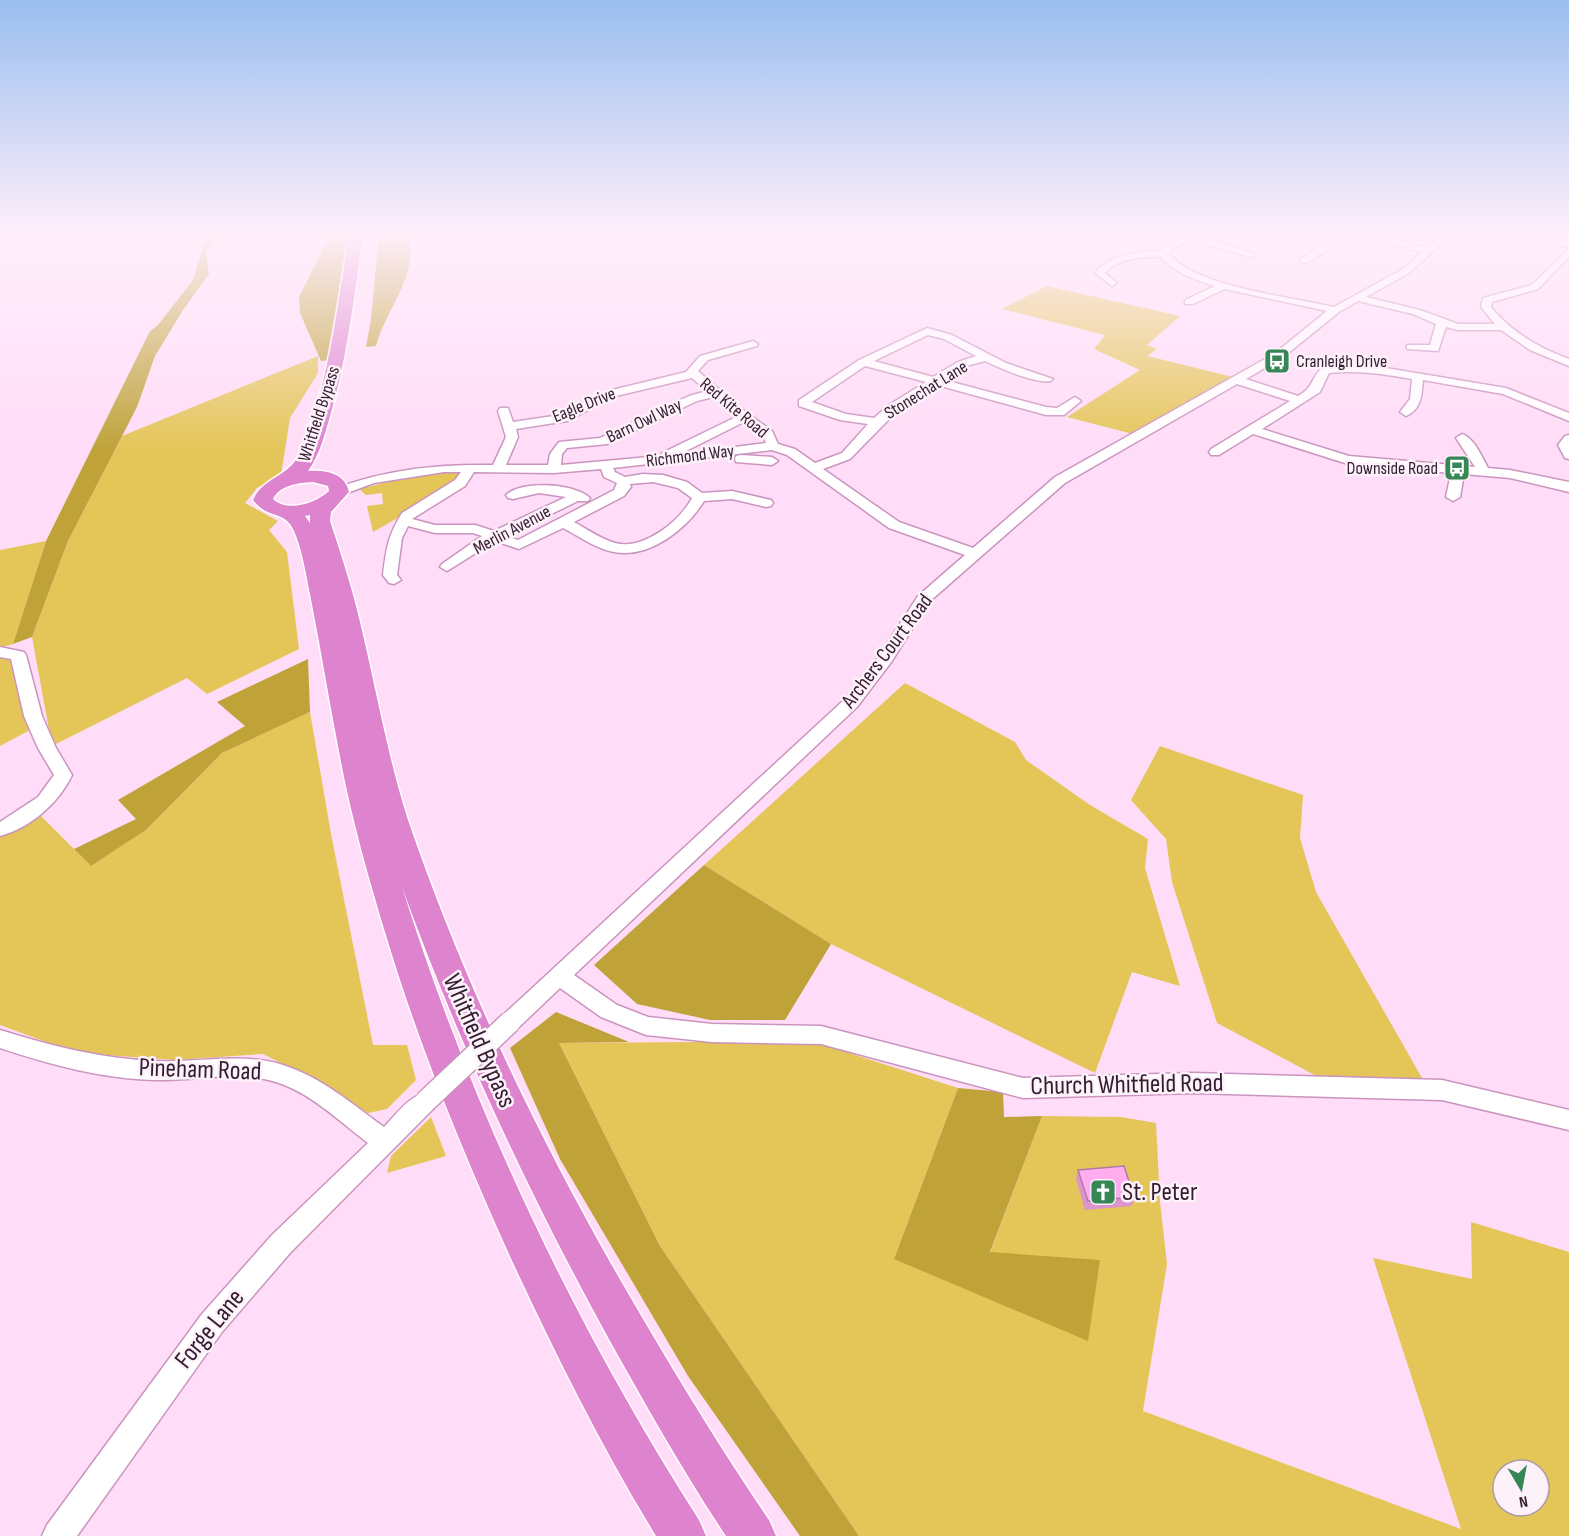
<svg xmlns="http://www.w3.org/2000/svg" width="1569" height="1536" font-family="'Sofia Sans Condensed',sans-serif">
<rect width="100%" height="100%" fill="#ffdcf7"/>
<path fill="#e4c558" fill-rule="evenodd" d="M1047 286 1180 316 1147 345 1157 349 1147 356 1233 377 1133 434 1067 417 1140 370 1094 349 1105 335 1002 309Z
M318 356V373L290 418 281 475 257 488 245 503 278 521 269 530 287 552 299 649 207 694 187 678 52 746 32 637 68 541 122 436Z
M461 470 450 488 373 532 367 506 383 504 382 493 366 495 359 489 425 473Z
M46 541 13 644 0 648V550Z
M0 657 13 659 32 729 0 746Z
M905 683 1015 742 1026 760 1090 805 1148 839 1145 868 1180 986 1132 972 1095 1073 831 944 704 865Z
M310 712 331 834 373 1045H407L416 1080 387 1109 368 1113 320 1083 263 1054 175 1060 76 1053 0 1025V836L38 813 91 866 146 830 222 753Z
M1160 746 1303 795 1300 838 1316 892 1426 1085 1324 1080 1217 1023 1172 882 1166 839 1131 800Z
M812 1041 958 1088 894 1259 990 1253 1042 1116 1121 1117 1156 1123 1160 1202 1167 1264 1143 1411 1461 1529 1373 1258 1472 1279 1471 1222 1569 1252V1536H859L660 1246 559 1043ZM1503 1470H1539V1506H1503Z
M431 1117 446 1156 387 1173 391 1156Z"/>
<path fill="#bfa238" d="M206 235H215L211 248 206 251 209 274 183 310 155 356 137 407 68 541 32 637 13 644 46 541 150 331 158 325 193 280Z
M330 235H350L335 317 332 360 321 361 300 313 299 297Z
M379 235H409C419 275 385 311 376 346L366 347 371 319Z
M308 659 310 712 222 753 146 830 91 866 74 849 136 819 118 800 245 726 217 702Z
M704 865 831 944 785 1020H710L637 1004 594 965Z
M556 1012 629 1042 559 1043 660 1246 859 1536H800L688 1376 560 1159 510 1048Z
M958 1088 1003 1092 1004 1117 1042 1116 990 1252 1100 1260 1088 1341 894 1259Z"/>
<g fill="none" stroke-linecap="round" stroke-linejoin="round">
<defs>
<path id="minor" d="M1185 235H1196L1256 254 1251 257 1189 240 1171 250 1169 254C1196 287 1291 297 1334 307L1403 269 1422 252 1358 235H1373L1427 248 1442 235H1451L1409 273 1366 297 1420 310 1458 324H1495L1481 307 1483 298 1532 285 1569 249V257L1538 289 1492 302 1491 307C1511 332 1539 348 1569 359V366L1530 350 1501 330H1458L1446 327 1438 351 1407 349V345H1430L1436 324 1413 314 1358 301 1339 312 1282 358 1246 379 1298 396C1315 386 1310 379 1322 368L1347 365 1374 366 1506 388 1569 413V421L1503 394 1423 380C1422 395 1421 410 1406 416L1400 412 1410 399 1412 379C1384 374 1358 370 1329 373L1320 392 1262 429 1349 456 1475 467 1456 438 1462 434C1475 439 1482 457 1488 468L1510 470 1569 482V492L1510 478 1464 474 1460 497 1453 501 1446 497 1451 473 1348 464 1253 434 1219 455H1211L1209 452 1211 449 1290 401 1237 384 1065 483 929 602 892 661 857 707 574 975 617 1005 648 1017 712 1024 821 1026 1023 1078 1193 1073 1442 1080 1569 1110V1130L1442 1100 1193 1093 1023 1098 821 1044 712 1042 646 1035 601 1017 560 988 518 1028 510 1031 502 1028 499 1022 502 1016 845 699 877 659 918 596 965 555 889 528 787 455 772 450 613 468 615 472 625 477 643 474 663 475 687 482 702 493 732 491 771 500 773 503 771 506 766 507 732 499 704 501C687 529 649 559 614 552 596 549 579 536 563 528L519 549 495 541 447 571 440 567 442 564 482 536 473 533H435L408 526 402 538 397 575 401 580 394 584 389 583 383 575C386 550 388 535 402 513L455 480 461 472H444L374 483 339 496 332 492 334 489C387 469 438 464 493 465L506 437 498 411 500 408H508L513 422 560 415 608 391 686 372 700 356 753 341 758 344 757 346 708 360 698 371 740 408 772 431 778 444 795 449 815 463 842 453 868 424 840 420 799 406V400L859 360 927 328 952 335 1006 363 1053 379 1051 381C1036 384 999 368 985 361L966 366 944 380 1046 407 1057 408 1075 397 1081 401 1064 415H1046L937 385 897 411 850 459 823 469 899 522 973 548 1055 477 1274 354 1327 311 1225 289 1193 304H1185V300L1215 286C1195 280 1175 273 1161 257 1142 256 1119 258 1105 273L1117 283 1112 286 1095 273C1110 254 1138 251 1161 251L1165 246ZM928 335 944 339 976 356 958 362 933 377 874 361ZM865 366 926 382 889 405 874 418 846 414 812 402ZM692 378 707 391 689 396 600 438 559 442 550 454 548 465H506L518 437 516 429 567 421 616 396ZM713 397 736 417 662 453 660 456 561 465 562 454 567 448 607 444 697 401ZM744 422 763 436 766 443 680 454ZM601 469 604 477 617 483 614 490 518 540 506 536 578 501H588L590 498C575 483 521 480 506 495L508 498 513 499 539 493 566 497 494 531 475 525H435L412 519 465 486 474 472 554 473ZM653 482 678 488 692 498C680 521 643 551 615 543 601 539 587 529 574 522L624 496 631 487 630 484Z
M1335 235H1349L1307 263H1301V259Z
M1554 236 1569 242V248L1551 241 1549 239Z
M1569 435V459L1565 458 1558 445 1565 436Z
M741 455 772 457 778 461 772 465 736 462 735 459 736 456Z
M0 647 24 652 26 655 42 716 56 748 72 775C59 803 30 828 0 836V822L38 797 54 775 38 748 24 716 11 659 0 657Z
M0 1030C51 1046 102 1059 156 1061 199 1063 242 1052 283 1065 321 1077 352 1104 384 1127 397 1114 414 1088 433 1095L437 1102 433 1109 290 1253 222 1332 77 1536H42L47 1525 202 1314 272 1235 368 1143C339 1121 311 1093 276 1082 238 1070 196 1081 157 1080 103 1079 51 1065 0 1048Z"/>
<path id="highway" d="M349 235H363C354 297 347 360 329 420 324 437 319 456 308 471 326 470 345 473 349 492L331 512 330 521C341 554 352 588 360 622 376 688 387 755 408 820 468 995 549 1160 643 1319 683 1387 724 1454 769 1520L776 1536H726C684 1473 647 1407 610 1341 529 1194 459 1044 402 887 472 1110 573 1323 699 1520L706 1536H656C603 1449 557 1357 514 1265 465 1157 419 1046 385 932 368 876 352 819 341 762 330 706 321 650 310 594 306 575 301 540 290 524 281 512 265 517 253 500 262 478 289 476 298 456 329 387 337 308 349 235ZM313 482 328 486 329 491C316 503 288 513 273 499 280 485 298 483 313 482ZM310 515V523L305 516Z"/>
</defs>
<use href="#minor" stroke="#ca94bf" stroke-width="3"/>
<use href="#highway" stroke="#fff" stroke-width="3"/>
<use href="#minor" fill="#fff" fill-rule="evenodd"/>
<use href="#highway" fill="#de83ce" fill-rule="evenodd"/>
<defs>
<path id="minor-bridge" d="M425 1102 510 1022"/>
</defs>
<use href="#minor-bridge" stroke="#ca94bf" stroke-width="24" stroke-linecap="butt"/>
<use href="#minor-bridge" stroke="#fff" stroke-width="21"/>
</g>
<path fill="#db95ce" d="M1078 1170 1134 1197 1132 1206 1085 1210 1076 1179Z"/>
<path fill="#ffadef" stroke="#b279a7" stroke-width="1.5" d="M1124 1166 1134 1197 1088 1201 1078 1170Z"/>
<linearGradient id="sky" x2="0" y2="1"><stop stop-color="#99beef"/><stop offset="0.52" stop-color="#ffeffb"/><stop offset="1" stop-color="#ffeffb" stop-opacity="0"/></linearGradient>
<rect width="1569" height="450" fill="url(#sky)"/>
<defs>
<symbol id="bus-square" viewBox="-11 -11 22 22"><rect x="-9" y="-9" width="18" height="18" rx="4" fill="#378655" stroke="#fdf1fa"/><path d="M-5-6H5V4H4V6H2V4H-2V6H-4V4H-5ZM-3.5-4V0h7V-4ZM-3.5 1.2v1.5H-2V1.2ZM2 1.2v1.5H3.5V1.2Z" fill="#fff"/></symbol>
<symbol id="church-square" viewBox="-11 -11 22 22"><rect x="-9" y="-9" width="18" height="18" rx="4" fill="#378655" stroke="#fdf1fa"/><path d="M-1.2-6h2.4v3.5h3.3v2.4h-3.3V6h-2.4V-.1h-3.3v-2.4h3.3Z" fill="#fff"/></symbol>
</defs>
<g fill-rule="evenodd">
<use href="#bus-square" x="1262" y="346" width="30" height="30"/>
<use href="#bus-square" x="1442" y="453" width="30" height="30"/>
<use href="#church-square" x="1088" y="1177" width="30" height="30"/>
</g>
<g text-anchor="middle" dominant-baseline="central" stroke-width="5" stroke-linejoin="round" paint-order="stroke">
<g font-size="18" fill="#321d2e" stroke="#fdf1fa" text-anchor="start">
<text x="1296" y="361">Cranleigh Drive</text>
<text x="1438" y="468" text-anchor="end">Downside Road</text>
</g>
<g font-size="18" fill="#321d2e" stroke="#fdf1fa">
<text transform="translate(926 390) rotate(-32)">Stonechat Lane</text>
<text transform="translate(584 405) rotate(-22)">Eagle Drive</text>
<text transform="translate(734 408) rotate(40)">Red Kite Road</text>
<text transform="translate(319 414) rotate(-72)">Whitfield Bypass</text>
<text transform="translate(644 421) rotate(-25)">Barn Owl Way</text>
<text transform="translate(690 456) rotate(-7)">Richmond Way</text>
<text transform="translate(512 530) rotate(-28)">Merlin Avenue</text>
</g>
<g font-size="21" fill="#321d2e" stroke="#fdf1fa">
<text transform="translate(887 651) rotate(-53)">Archers Court Road</text>
</g>
<g font-size="26" fill="#321d2e" stroke="#fdf1fa">
<text transform="translate(479 1041) rotate(66)">Whitfield Bypass</text>
<text transform="translate(200 1070) rotate(2)">Pineham Road</text>
<text transform="translate(1127 1085) rotate(-1)">Church Whitfield Road</text>
<text transform="translate(210 1329) rotate(-51)">Forge Lane</text>
</g>
<g font-size="26" fill="#321d2e" stroke="#fdf1fa" text-anchor="start">
<text x="1122" y="1192">St. Peter</text>
</g>
</g>
<g transform="translate(1521 1488) rotate(170)"><circle r="28" fill="#fdf1fa" stroke="#ac9ca8" stroke-width="1.5"/>
<path d="M0-4.5L10 22L0 15L-10 22Z" fill="#378655"/>
<text y="-9" font-size="16" font-weight="bold" text-anchor="middle" fill="#321d2e">N</text>
</g>
</svg>
